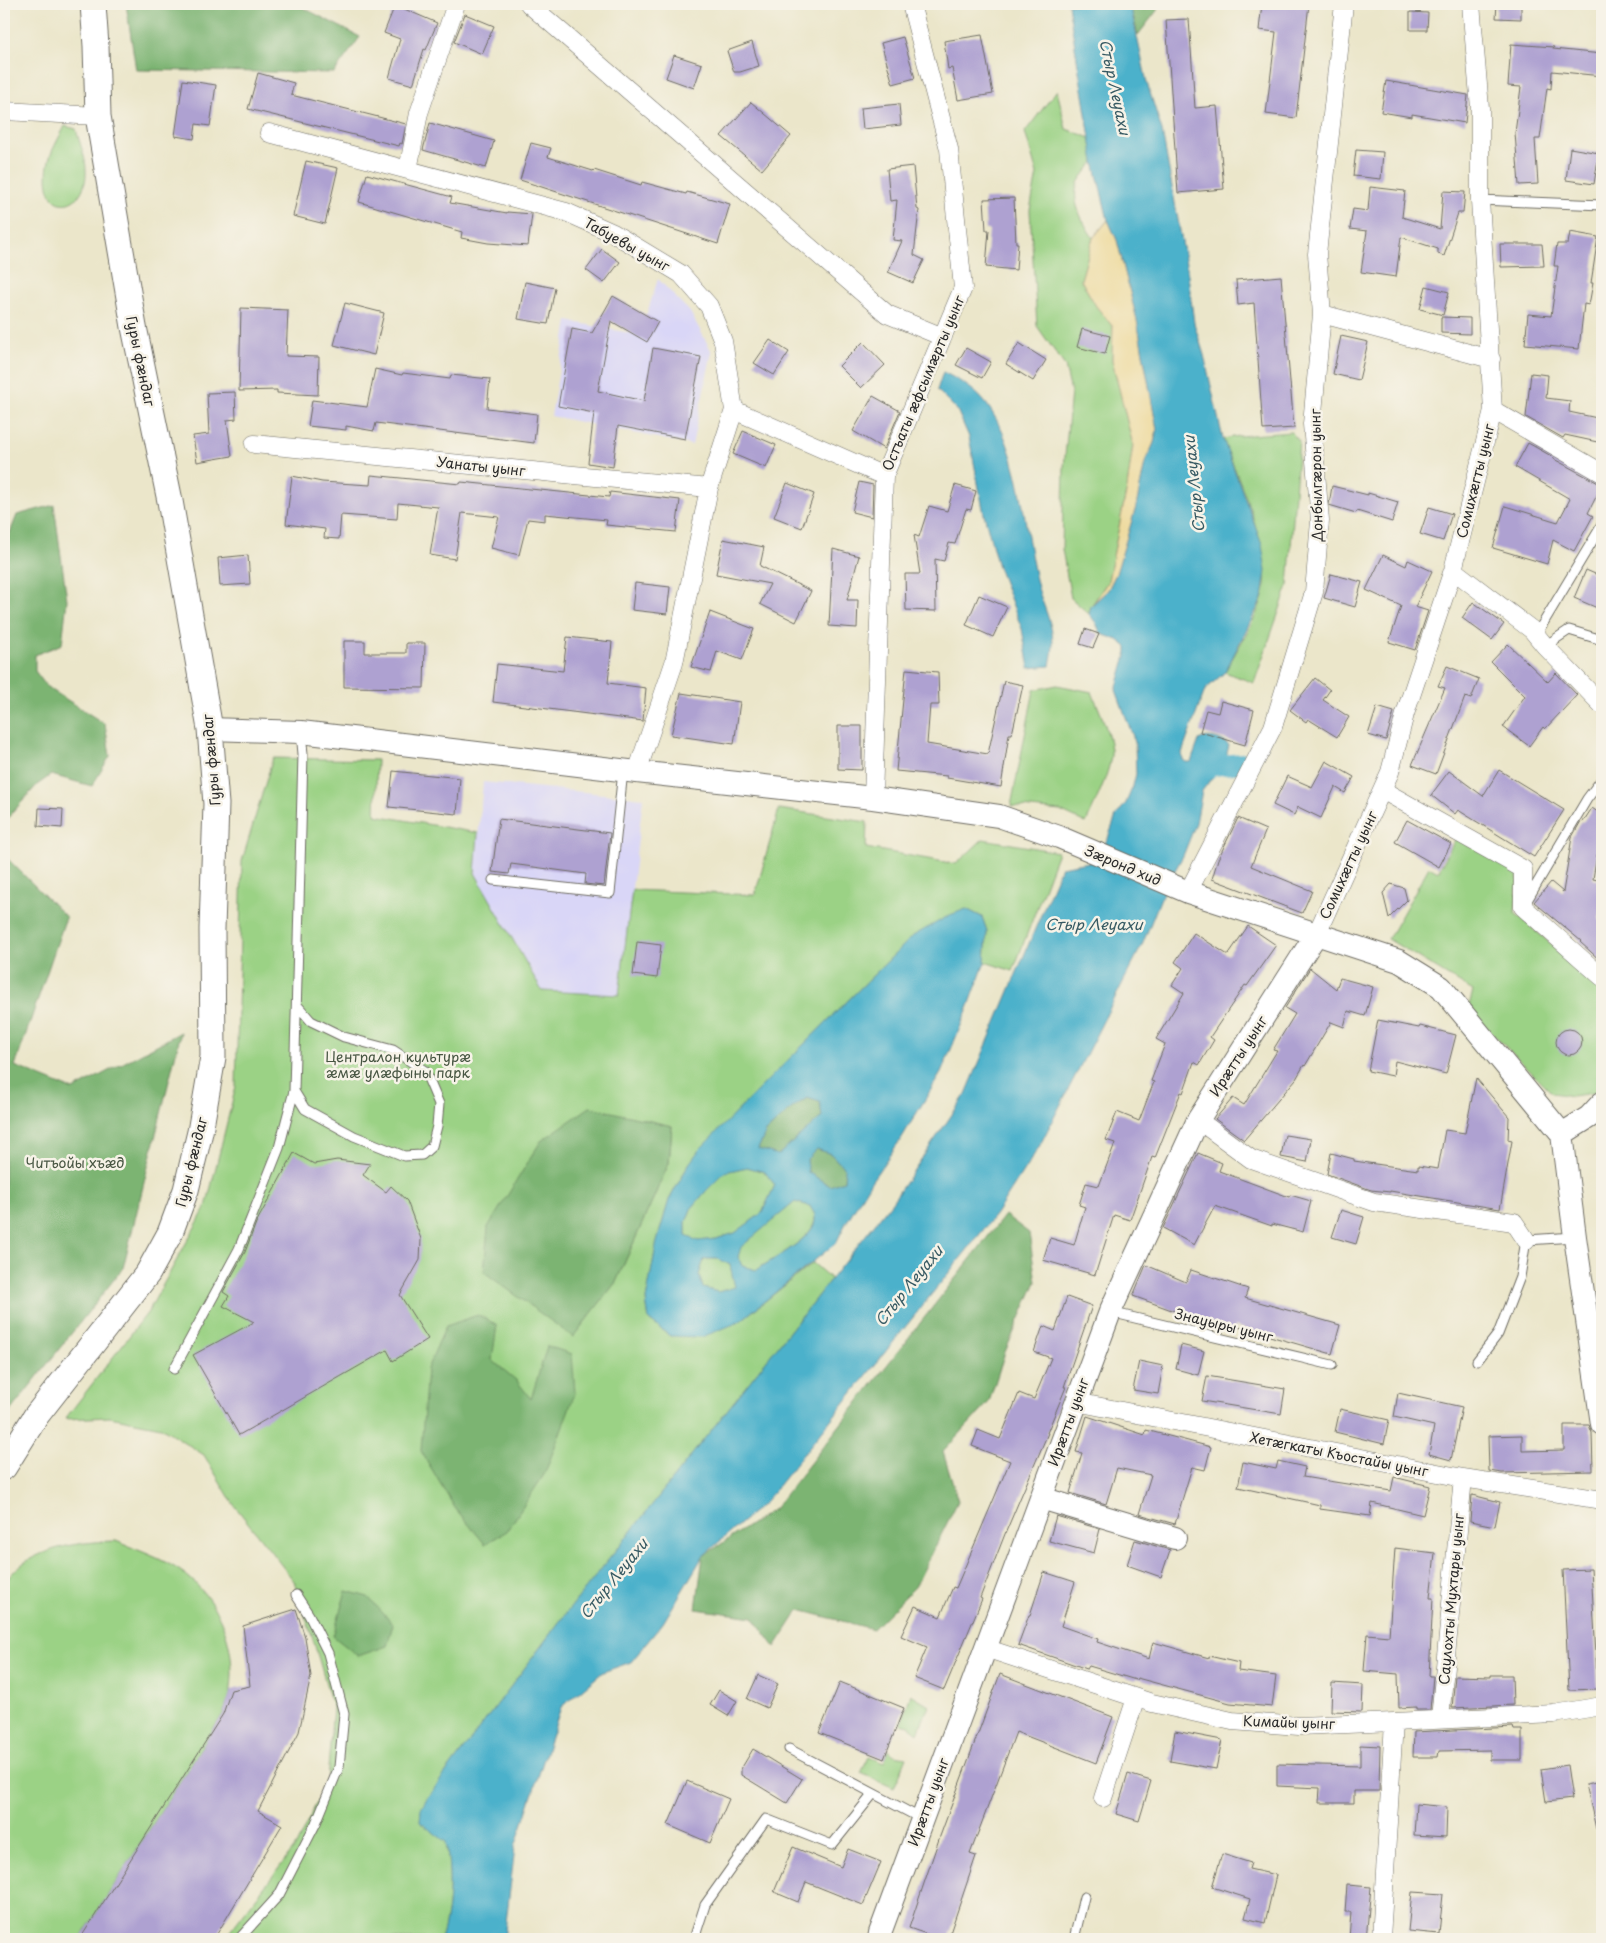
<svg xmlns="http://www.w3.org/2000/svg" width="1606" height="1943" font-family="'Playpen Sans',sans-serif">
<rect width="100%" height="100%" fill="#f7f3e8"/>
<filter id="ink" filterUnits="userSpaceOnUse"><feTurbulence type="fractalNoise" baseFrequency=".02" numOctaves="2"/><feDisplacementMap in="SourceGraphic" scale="10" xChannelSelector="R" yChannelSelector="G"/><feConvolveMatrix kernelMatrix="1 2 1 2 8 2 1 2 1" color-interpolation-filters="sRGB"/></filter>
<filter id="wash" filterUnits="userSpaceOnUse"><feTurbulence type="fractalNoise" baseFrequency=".0096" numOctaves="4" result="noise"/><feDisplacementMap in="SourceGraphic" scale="20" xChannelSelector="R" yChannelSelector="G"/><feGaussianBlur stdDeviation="1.12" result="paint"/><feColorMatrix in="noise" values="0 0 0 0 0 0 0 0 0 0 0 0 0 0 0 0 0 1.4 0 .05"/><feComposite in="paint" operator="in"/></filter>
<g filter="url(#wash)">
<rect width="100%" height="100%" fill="#ebe6ca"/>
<path fill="#d9d6f7" d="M658 279 690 312 712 352 692 445 551 416 568 321 640 335Z
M483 782 643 798 619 995 542 991 475 873Z"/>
<path fill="#9bd285" stroke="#637e58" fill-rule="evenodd" d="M1057 90 1066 129 1091 138 1094 162C1089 168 1083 175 1079 181 1069 200 1083 222 1093 238L1081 280 1096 306 1113 327 1112 360 1133 445 1127 488 1108 581 1091 606 1089 614 1071 598 1062 549 1064 467 1071 392 1065 366 1037 326 1030 210 1037 174 1025 132Z
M65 126 76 129C79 142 86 157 86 170 88 211 40 220 48 165 50 152 59 138 65 126Z
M1291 432 1299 441 1288 586 1254 683 1225 672C1237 649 1255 622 1263 597 1275 557 1238 479 1223 439L1239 436Z
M1057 685 1092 692C1099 710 1109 730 1111 750 1113 767 1093 807 1086 823L1060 811 1011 806 1034 690Z
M273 758 377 760 375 815 478 833 475 873 542 991 619 995 632 890 755 895 779 809 867 822 866 848 956 864 983 839 1058 852 1013 971 985 962 987 931 982 917 966 909 913 936 772 1076 700 1150 689 1164 669 1200 657 1241 646 1300 649 1320 670 1336 739 1322 813 1263 831 1279 560 1621 427 1798 420 1822 446 1841C451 1874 451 1908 441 1939H224L296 1846 327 1781 333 1708 315 1646 294 1581 234 1505 204 1455 161 1427 110 1417 65 1419 148 1312 206 1207 236 1086 242 861ZM632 1117 672 1126 669 1163 616 1282 573 1336Z
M1456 838 1518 872 1515 913 1602 988V1087L1594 1093 1572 1096 1552 1093 1468 1009 1473 991 1388 939 1429 867 1438 872Z
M747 1167 765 1172 775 1185 762 1213 735 1233 716 1239 698 1241 686 1236V1222L691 1209 706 1191 725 1172Z
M795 1202 810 1206C811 1209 815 1213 815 1217 817 1237 771 1260 756 1270L742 1266 738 1257 740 1247Z
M704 1259H719L730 1265 735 1287 718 1292 703 1288 699 1275Z
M116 1541C142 1552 174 1562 194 1582 222 1610 236 1649 231 1688 230 1697 226 1706 223 1714L80 1939H4V1582C11 1575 18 1566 27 1561 54 1545 85 1542 116 1541Z
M911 1694 929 1705 918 1733 909 1726 901 1724Z
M889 1750 894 1755 907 1757 894 1788 861 1773 869 1757 884 1763Z"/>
<path fill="#7cb472" stroke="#54704e" d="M126 4H296L360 37 334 73 136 70Z
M1130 4H1156L1159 8 1138 35Z
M54 505 67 600 62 644 35 655V671L47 687 105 724 110 756 92 786 51 775 37 785 4 822V548L17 515Z
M4 855 66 917 15 1066 73 1090 181 1032 123 1268 4 1419Z
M807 1098 820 1102 822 1117 778 1155 758 1149 766 1132 791 1109Z
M590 1107 672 1126 669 1163 616 1282 573 1337 484 1272 488 1227 541 1141Z
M817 1149 831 1154 845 1169 844 1181 830 1186 808 1172 807 1159Z
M1005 1215 1029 1233 1036 1282 1005 1352 989 1402 943 1452 958 1501 915 1587 873 1629 799 1610 775 1647 753 1617 696 1609 703 1556 774 1509Z
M478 1315 497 1325 492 1360 517 1381 531 1399 547 1346 572 1354 575 1393 545 1473 507 1531 485 1544 455 1508 421 1451 427 1369 446 1326Z
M346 1591 368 1597 393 1624 387 1646 358 1656 333 1636Z"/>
<path fill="#eeda9e" stroke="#8c8264" d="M1108 220 1117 240 1137 320 1157 430 1154 443 1145 463 1136 507 1116 574 1108 590 1094 603 1108 581 1127 488 1133 445 1112 360 1113 327 1096 306 1081 280 1093 238Z"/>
<path fill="#4cb1cb" stroke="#3c6e7b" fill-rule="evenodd" d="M1068 4H1130L1147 83 1162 131 1188 275 1194 323 1204 355 1223 439 1262 545 1266 571 1262 599 1225 672 1205 690 1182 753 1183 760 1186 762H1191L1199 740C1207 734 1222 739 1229 745L1226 758 1221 766 1202 791 1196 823 1183 856 1164 890 1143 943 1039 1147 996 1214 765 1502 703 1556 663 1623 631 1662 603 1672 561 1707 515 1847 504 1939H441C451 1908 451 1874 446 1842L420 1822 421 1809 427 1798 560 1621 892 1202 966 1094 1061 867 1095 861 1108 838 1116 816 1126 803 1133 786 1136 774 1135 742 1116 690 1127 652V647L1118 640 1101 634 1096 623 1089 614 1091 606 1108 590 1116 574 1136 507 1145 463 1154 443 1157 430 1137 320 1117 240 1108 220 1094 162Z
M943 372C963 382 980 392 992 412 1023 462 1024 532 1038 588 1043 606 1053 624 1053 643 1053 651 1051 659 1050 666L1029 668 1022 629 998 567 984 514 969 437 957 410 937 390Z
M966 909 982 917 987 931 985 962 969 1006 941 1073 901 1139 870 1183 846 1223 836 1243 739 1322 702 1337 670 1336 649 1320 646 1300 657 1241 669 1200 689 1164 699 1150 772 1076 913 936 950 915ZM807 1098 820 1102 822 1117 778 1155 758 1149 766 1132 791 1109ZM817 1149 831 1154 845 1169 844 1181 830 1186 808 1172 807 1159ZM747 1167 765 1172 775 1185 762 1213 735 1233 716 1239 698 1241 686 1236V1222L691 1209 706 1191 725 1172ZM795 1202 810 1206C811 1209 815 1213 815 1217 818 1237 771 1260 756 1270L742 1266 738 1257 741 1247ZM704 1259H719L730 1265 735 1287 718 1292 703 1288 699 1275Z"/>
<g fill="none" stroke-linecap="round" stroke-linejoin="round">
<path stroke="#4cb1cb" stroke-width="20" d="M1199 775 1212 766 1243 763"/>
</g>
<g id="blocks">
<path fill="#aea1d1" d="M1262 4H1309L1296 118 1266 114 1276 32 1259 30Z
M1497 4H1521V19L1496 18Z
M395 5 437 23 426 50 424 49 413 85 389 78 400 39 384 33Z
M1410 12 1428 13 1427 30H1410Z
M465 14 494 26 482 54 454 42Z
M1189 19 1195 108 1217 106 1224 189 1178 193 1166 20Z
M982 35 993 94 958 100 952 68 948 69 944 41Z
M903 37 915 78 893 84 881 43Z
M752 42 759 66 740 72H734L727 51Z
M1511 44 1554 47 1553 49 1602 54V76L1552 71 1551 89 1547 88 1540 139H1535L1538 184 1519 185 1515 133 1521 87 1508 86Z
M674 55 702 64 694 88 666 78Z
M258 73 294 83 291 95 406 124 402 144 400 143 399 146 248 109Z
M183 80 216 85 210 126 196 124 194 139 175 136Z
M1386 81 1468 95 1465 123 1412 114V117L1381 112Z
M751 102 791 136 762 170 721 136Z
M899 104 901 125 863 129 861 108Z
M430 123 494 141 486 168 423 150Z
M531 143 551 148 548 157 593 171 594 170 641 185 642 182 686 194 687 192 730 204 718 244 520 180Z
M1570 148 1599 153 1594 184 1566 180Z
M1356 150 1383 152 1381 179 1353 176Z
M306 161 338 168 325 224 293 216Z
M913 166 917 209 919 210 914 255 924 260 913 283 888 272 902 241 893 240 897 200 890 201 887 169Z
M367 174 452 197 450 203 507 213V212L532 214 528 246 488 243 461 238 462 232 359 202Z
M1370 187 1405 191 1402 217 1440 229 1443 191 1465 192 1463 213H1458L1444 256 1438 254V249L1401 237 1396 277 1361 272 1367 231 1350 229 1353 209 1368 211Z
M1014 198 1016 243H1018L1016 270 986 267 989 230H986L984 199Z
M1570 232 1598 237 1591 283H1593L1589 305 1584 304 1579 349 1525 344 1528 314 1551 316 1558 266H1554L1557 244H1568Z
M1500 244H1542L1544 266 1501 267Z
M602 249 620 262 604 283 586 270Z
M1281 276 1294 428 1263 430 1254 303 1238 305 1236 280Z
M525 282 555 288 548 324 518 319Z
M1426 286 1449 292 1443 315 1420 309Z
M613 296 658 322 647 342 611 321 598 391 644 401 653 348 701 357 685 439 618 426 613 467 588 463 594 413 558 406 572 329 592 333Z
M345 303 384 313 374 355 334 345Z
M241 308 288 310 286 356 319 357 318 395 277 393V390L239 391Z
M1441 317 1470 318V334L1441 333Z
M1082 329 1110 336 1105 354 1077 347Z
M1341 336 1368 342 1359 380 1333 374Z
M770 340 789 352 774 375 754 363Z
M863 342 885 365 861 388 839 366Z
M1019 343 1046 360 1033 381 1006 364Z
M966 348 991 362 982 378 956 365Z
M375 369 402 375 403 373 450 379 451 375 490 379 487 408 537 414 534 443 376 423 374 431 346 426V430L308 426 312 400 367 407Z
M1531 373 1548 375 1546 398 1570 401 1569 412 1602 419V443L1565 435 1563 438 1526 417Z
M235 392 236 419 227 420 232 456 197 462 193 436 209 434 207 393Z
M873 396 900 411 884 449 853 431Z
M743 431 776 445 766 468 733 454Z
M1528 443 1553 457 1552 458 1602 485 1588 513 1593 516 1574 551 1553 540 1547 564 1493 548 1505 506 1558 522 1570 499 1515 467Z
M371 475 460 484 461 482 609 497 610 492 680 500 676 532 606 525 607 520 545 514V521L528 519 519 555 491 548 499 517 462 513 455 559 430 555 438 507 398 503 397 519 341 515 339 539 324 538 325 529 286 524 292 476 322 482 370 485Z
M859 482 873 485 872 517 852 512Z
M787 483 814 494 802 528 774 517Z
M955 485 976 491 971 510 966 509 955 544 949 543 944 561 935 559 936 611 906 610 905 574H920L914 535 919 537 929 506 947 511Z
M1332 486 1368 495V493L1398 502 1392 522 1357 511 1356 513 1329 505Z
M1429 507 1452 514 1443 541 1420 534Z
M723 539 764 547 760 566 811 591 796 622 760 604 770 584 716 574Z
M833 549 859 556 847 600H858L857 628 829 626Z
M248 555 250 584 220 586 218 558Z
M1383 555 1406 566 1408 560 1432 571 1415 607 1428 611 1415 650 1389 642 1401 606 1366 590Z
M1586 570 1602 577V610L1574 598Z
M1331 574 1362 582 1355 607 1324 598Z
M635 583 670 587 667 614 632 610Z
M979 595 1007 607 993 637 966 625Z
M1473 602 1504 624 1492 640 1462 618Z
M710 612 754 629 742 660 717 651 711 672 691 667Z
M1085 629 1099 634 1093 648 1080 644Z
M567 637 612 642 608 683 646 688 643 721 493 702 497 664 563 671Z
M344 641H365V653H406V643H425L424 688 344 687Z
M1508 644 1548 682 1556 673 1577 695 1545 729 1543 727 1529 746 1503 727 1525 696 1491 662Z
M1447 666 1479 679 1471 699 1465 697 1436 774 1412 765 1445 688 1438 686Z
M906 669 938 672 939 705H930L927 744 988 754 1004 681 1023 685 1012 734H1009L1001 787 947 778V776L896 771Z
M1315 678 1330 690 1323 700 1349 717 1337 737 1308 719 1306 722 1290 710Z
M681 693 740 702 734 744 671 735Z
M1221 701 1254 710 1245 745 1200 732 1206 710 1218 713Z
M1377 707 1394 712 1386 740 1368 735Z
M838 726H862V770L838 769Z
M1326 761 1354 777 1345 793 1335 787 1321 818 1298 807 1294 815 1273 805 1287 776 1312 787Z
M1499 770 1564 810 1534 857 1458 810 1455 814 1431 795 1449 771 1483 796Z
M393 771 460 778 457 814 389 807Z
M39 808 63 809 62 828 38 826Z
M1592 808 1602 815V847L1597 855 1593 879 1602 881V905L1599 919 1602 922V962L1580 942 1581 941 1534 902 1551 882 1563 892 1572 837 1581 821 1583 822Z
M1238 818 1266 830 1251 866 1312 891 1302 913 1212 879 1218 859Z
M499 819 610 833 604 886 585 884 586 874 511 864 509 874 492 872Z
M1407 820 1451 844 1439 867 1395 842Z
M1391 884 1404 888 1407 900 1389 918 1383 893Z
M1248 926 1276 945 1247 986 1245 985 1210 1037 1214 1040 1199 1065 1194 1062 1183 1093 1181 1092 1155 1158 1152 1157 1130 1220 1114 1215 1095 1275 1043 1260 1050 1238 1074 1245 1085 1207 1079 1205 1086 1183 1099 1186 1115 1143 1106 1140 1117 1112 1139 1121 1154 1082 1151 1081 1165 1044 1156 1039 1184 993 1172 985 1183 968 1175 962 1194 933 1228 955Z
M637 942 661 945 657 978 633 975Z
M1310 968 1336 989 1340 978 1373 987 1365 1016 1348 1011 1344 1027 1331 1022 1305 1066 1304 1065 1296 1079 1244 1140 1215 1119 1233 1098 1244 1105 1277 1051 1273 1050 1295 1014 1285 1008Z
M1378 1020 1419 1028 1420 1026 1456 1035 1446 1074 1395 1061 1393 1076 1368 1071Z
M1556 1042a13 13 0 1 1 26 0a13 13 0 1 1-26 0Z
M1476 1078 1509 1117 1508 1140 1512 1141 1500 1209 1390 1191V1192L1371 1190 1327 1174 1331 1153 1354 1159V1161L1418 1170V1166L1438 1169 1445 1130 1465 1133Z
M1285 1135 1311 1139 1307 1162 1281 1157Z
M294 1153 314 1164 337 1160 370 1164 363 1175 386 1192 391 1186 407 1201 421 1239 420 1260 400 1295 428 1339 393 1361 387 1350 239 1435 193 1355 254 1322 223 1306 229 1296 223 1292 245 1252 256 1223Z
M1198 1153 1222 1163 1219 1171 1289 1197 1290 1195 1311 1201 1303 1232 1272 1224V1226L1215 1206 1194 1245 1163 1228Z
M1341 1210 1364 1217 1356 1244 1332 1237Z
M1146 1265 1186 1282 1191 1270 1248 1289 1245 1298 1340 1325 1332 1354 1235 1326 1234 1330 1200 1318 1199 1320 1133 1296Z
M1067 1297 1092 1306 1064 1387H1066L1047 1433H1048L1005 1534 980 1598 982 1599 944 1690 914 1678 927 1647 901 1636 915 1606 940 1617 953 1587 956 1588 1010 1461 972 1446 978 1430 1000 1439 1019 1393 1034 1399 1051 1358 1034 1352 1043 1326 1055 1331Z
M1181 1345 1204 1351 1198 1375 1176 1369Z
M1139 1361 1163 1366 1158 1394 1133 1390Z
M1207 1376 1285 1389 1281 1414 1202 1401Z
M1398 1393 1462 1407 1451 1460 1429 1454 1434 1426 1394 1417Z
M1340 1409 1389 1420 1384 1444 1335 1432Z
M1087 1416 1145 1435 1146 1430 1211 1447 1205 1470 1192 1467 1175 1524 1139 1514 1151 1475 1117 1468 1106 1504 1070 1493 1082 1453 1076 1452Z
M1564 1425H1589L1592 1433 1593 1471 1502 1473 1489 1471 1488 1436 1522 1435V1451L1564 1450Z
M1278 1461 1305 1467 1303 1477 1391 1491 1394 1477 1430 1486 1423 1515 1372 1503 1370 1516 1320 1509V1505L1238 1487 1243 1462 1276 1469Z
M1472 1495 1500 1502 1495 1526 1470 1521Z
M1056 1516 1100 1529 1094 1553 1049 1541Z
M1135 1540 1170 1550 1161 1577 1127 1565Z
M1395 1548 1435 1553 1430 1598H1433L1429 1676H1433L1430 1710H1416V1707L1399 1708 1398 1674 1364 1671 1367 1634 1389 1636Z
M1591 1569 1598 1689 1569 1690 1563 1570Z
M1044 1572 1075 1582 1061 1626 1098 1639 1097 1642 1149 1659 1153 1642 1209 1658V1656L1239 1663 1238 1671 1276 1676 1272 1707 1230 1703 1137 1678 1136 1680 1089 1666 1087 1669 1018 1645 1029 1615H1030Z
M296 1609 305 1637 311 1676 299 1732 258 1811 282 1825 214 1939H80L223 1714 231 1690 250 1686 243 1626Z
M1000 1674 1113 1717 1096 1763 1016 1732 970 1854 976 1856 948 1939H941L909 1928 939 1839Z
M758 1675 778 1684 767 1708 747 1699Z
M1491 1675H1512L1513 1705 1452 1708 1455 1676 1491 1677Z
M840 1682 904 1708 884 1759 819 1733Z
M1332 1683 1363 1685 1362 1712 1331 1711Z
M719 1690 737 1701 728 1716 710 1705Z
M1513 1727 1514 1730H1522V1760H1490V1750L1439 1751 1438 1757H1413L1414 1732Z
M1175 1731 1222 1740 1216 1769 1170 1761Z
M1360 1745 1380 1746 1379 1791H1354V1803H1319L1320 1788 1277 1786V1764L1360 1766Z
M753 1749 802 1779 787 1803 741 1775V1769Z
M1567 1765 1572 1799 1546 1802 1541 1769Z
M1128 1774 1151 1781 1139 1821 1116 1814Z
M687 1781 729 1799 710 1843 668 1825Z
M1602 1781V1828L1596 1829 1586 1784Z
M1416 1804 1447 1807 1446 1837 1414 1835Z
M793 1847 841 1867 848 1849 881 1862 863 1905 806 1882 798 1902 774 1892Z
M1222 1854 1251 1863 1249 1869 1276 1875 1265 1923 1245 1918 1250 1899 1212 1887Z
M1347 1885 1371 1887 1366 1939H1349L1351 1912H1345Z
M1412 1892 1443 1894 1439 1934 1408 1931Z"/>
</g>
</g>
<g filter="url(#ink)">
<use href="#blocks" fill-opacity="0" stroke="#6e6c63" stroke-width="1"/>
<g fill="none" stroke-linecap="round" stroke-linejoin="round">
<defs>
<path id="service" d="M1480 200 1602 205
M1536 635 1602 525
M1545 646 1569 630 1602 640
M493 880 610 893 623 771
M1526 902 1587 799 1602 779
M294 1091 305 1109 354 1136 404 1156 422 1155 432 1146 437 1126 439 1104 425 1071 393 1050 344 1037 311 1021 297 1005
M1110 1312 1332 1365
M1477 1361 1498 1334 1520 1277 1526 1240 1575 1237
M174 1369 239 1249 279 1148 294 1091 303 754 301 732
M789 1749 922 1819
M239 1939 279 1895 316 1823 339 1767 344 1714 328 1653 309 1615 296 1595
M694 1939 705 1905 766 1819 832 1845 873 1794
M1074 1939 1084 1897"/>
<path id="minor" d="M529 4 887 314 943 337
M4 111 98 116
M269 133 566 212 613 233 681 274 709 306 723 341 734 410 884 476
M408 170 419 113 456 4
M1322 314 1491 359
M1493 410 1602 473
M254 444 709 488
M1453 570 1532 630 1545 646 1602 705
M637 772 674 663 709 488 734 410
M1382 790 1523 869V907L1602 977
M873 798 884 476 963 288 949 149 911 4
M1188 892 1273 727 1314 592 1320 521 1312 424 1322 314 1317 254 1344 4
M1317 933 1390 772 1405 714 1453 570 1493 410 1480 200V108L1471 4
M1198 1120 1251 1159 1374 1202 1514 1222 1526 1240
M1076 1402 1463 1478 1602 1500
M985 1648 1152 1703 1232 1721 1299 1726 1394 1722 1554 1714 1602 1706
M1440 1719 1463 1478
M1103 1798 1136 1698
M1381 1939 1394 1722"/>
<path id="tertiary" d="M210 729 301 732 637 772 873 798 999 816 1059 837 1188 892 1399 961 1441 987 1562 1134
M1562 1134 1575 1237 1602 1424
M1562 1134 1589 1117 1602 1103
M1041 1498 1175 1538
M879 1939 880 1933 1110 1312 1198 1120 1317 933"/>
<path id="secondary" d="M4 1467 36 1416 148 1273 170 1233 186 1190 200 1132 213 1057 212 929 216 804 210 729 170 501 134 327 98 116 96 46 93 4"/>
</defs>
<use href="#service" stroke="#6e6c63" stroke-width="11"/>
<use href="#minor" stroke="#6e6c63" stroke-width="19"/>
<use href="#tertiary" stroke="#6e6c63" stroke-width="24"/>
<use href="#secondary" stroke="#6e6c63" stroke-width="27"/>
<use href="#service" stroke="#fff" stroke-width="9"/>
<use href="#minor" stroke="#fff" stroke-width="18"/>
<use href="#tertiary" stroke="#fff" stroke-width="22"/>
<use href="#secondary" stroke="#fff" stroke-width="25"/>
</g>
</g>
<g text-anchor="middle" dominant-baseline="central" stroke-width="5" stroke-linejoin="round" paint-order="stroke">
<g font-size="14" fill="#2b2b2b" stroke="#f7f3e8">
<text transform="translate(627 244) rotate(29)">Табуевы уынг</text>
<text transform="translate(141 361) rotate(78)">Гуры фӕндаг</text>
<text transform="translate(923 383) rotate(-67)">Остъаты æфсымæрты уынг</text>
<text transform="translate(481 466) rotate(6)">Уанаты уынг</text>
<text transform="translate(1316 475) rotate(-91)">Донбылгæрон уынг</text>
<text transform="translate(1475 481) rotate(-76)">Сомихæгты уынг</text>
<text transform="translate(211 760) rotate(-95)">Гуры фӕндаг</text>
<text transform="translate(1123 865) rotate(23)">Зæронд хид</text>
<text transform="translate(1348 865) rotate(-65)">Сомихæгты уынг</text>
<text transform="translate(1238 1056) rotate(-57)">Ирæтты уынг</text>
<text transform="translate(191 1162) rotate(-76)">Гуры фӕндаг</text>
<text transform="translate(1224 1325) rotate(14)">Знауыры уынг</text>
<text transform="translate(1068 1422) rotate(-70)">Ирæтты уынг</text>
<text transform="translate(1339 1454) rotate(11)">Хетæгкаты Къостайы уынг</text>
<text transform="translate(1451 1599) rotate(-85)">Саулохты Мухтары уынг</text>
<text transform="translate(1289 1722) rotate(2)">Кимайы уынг</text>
<text transform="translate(928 1802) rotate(-70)">Ирæтты уынг</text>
</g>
<g font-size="14" fill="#475542" stroke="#f7f3e8">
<text x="398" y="1056">Централон культурæ<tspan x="398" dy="16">æмæ улæфыны парк</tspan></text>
<text x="75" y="1162">Читъойы хъæд</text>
</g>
<g font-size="15" font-style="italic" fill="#375a63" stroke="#f7f3e8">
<text transform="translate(1116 87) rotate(78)">Стыр Леуахи</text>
<text transform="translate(1193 484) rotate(-96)">Стыр Леуахи</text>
<text x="1094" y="923">Стыр Леуахи</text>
<text transform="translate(908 1285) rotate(-51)">Стыр Леуахи</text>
<text transform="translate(613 1578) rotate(-51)">Стыр Леуахи</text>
</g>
</g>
<rect width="1606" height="1943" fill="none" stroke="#f7f3e8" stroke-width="20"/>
</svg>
